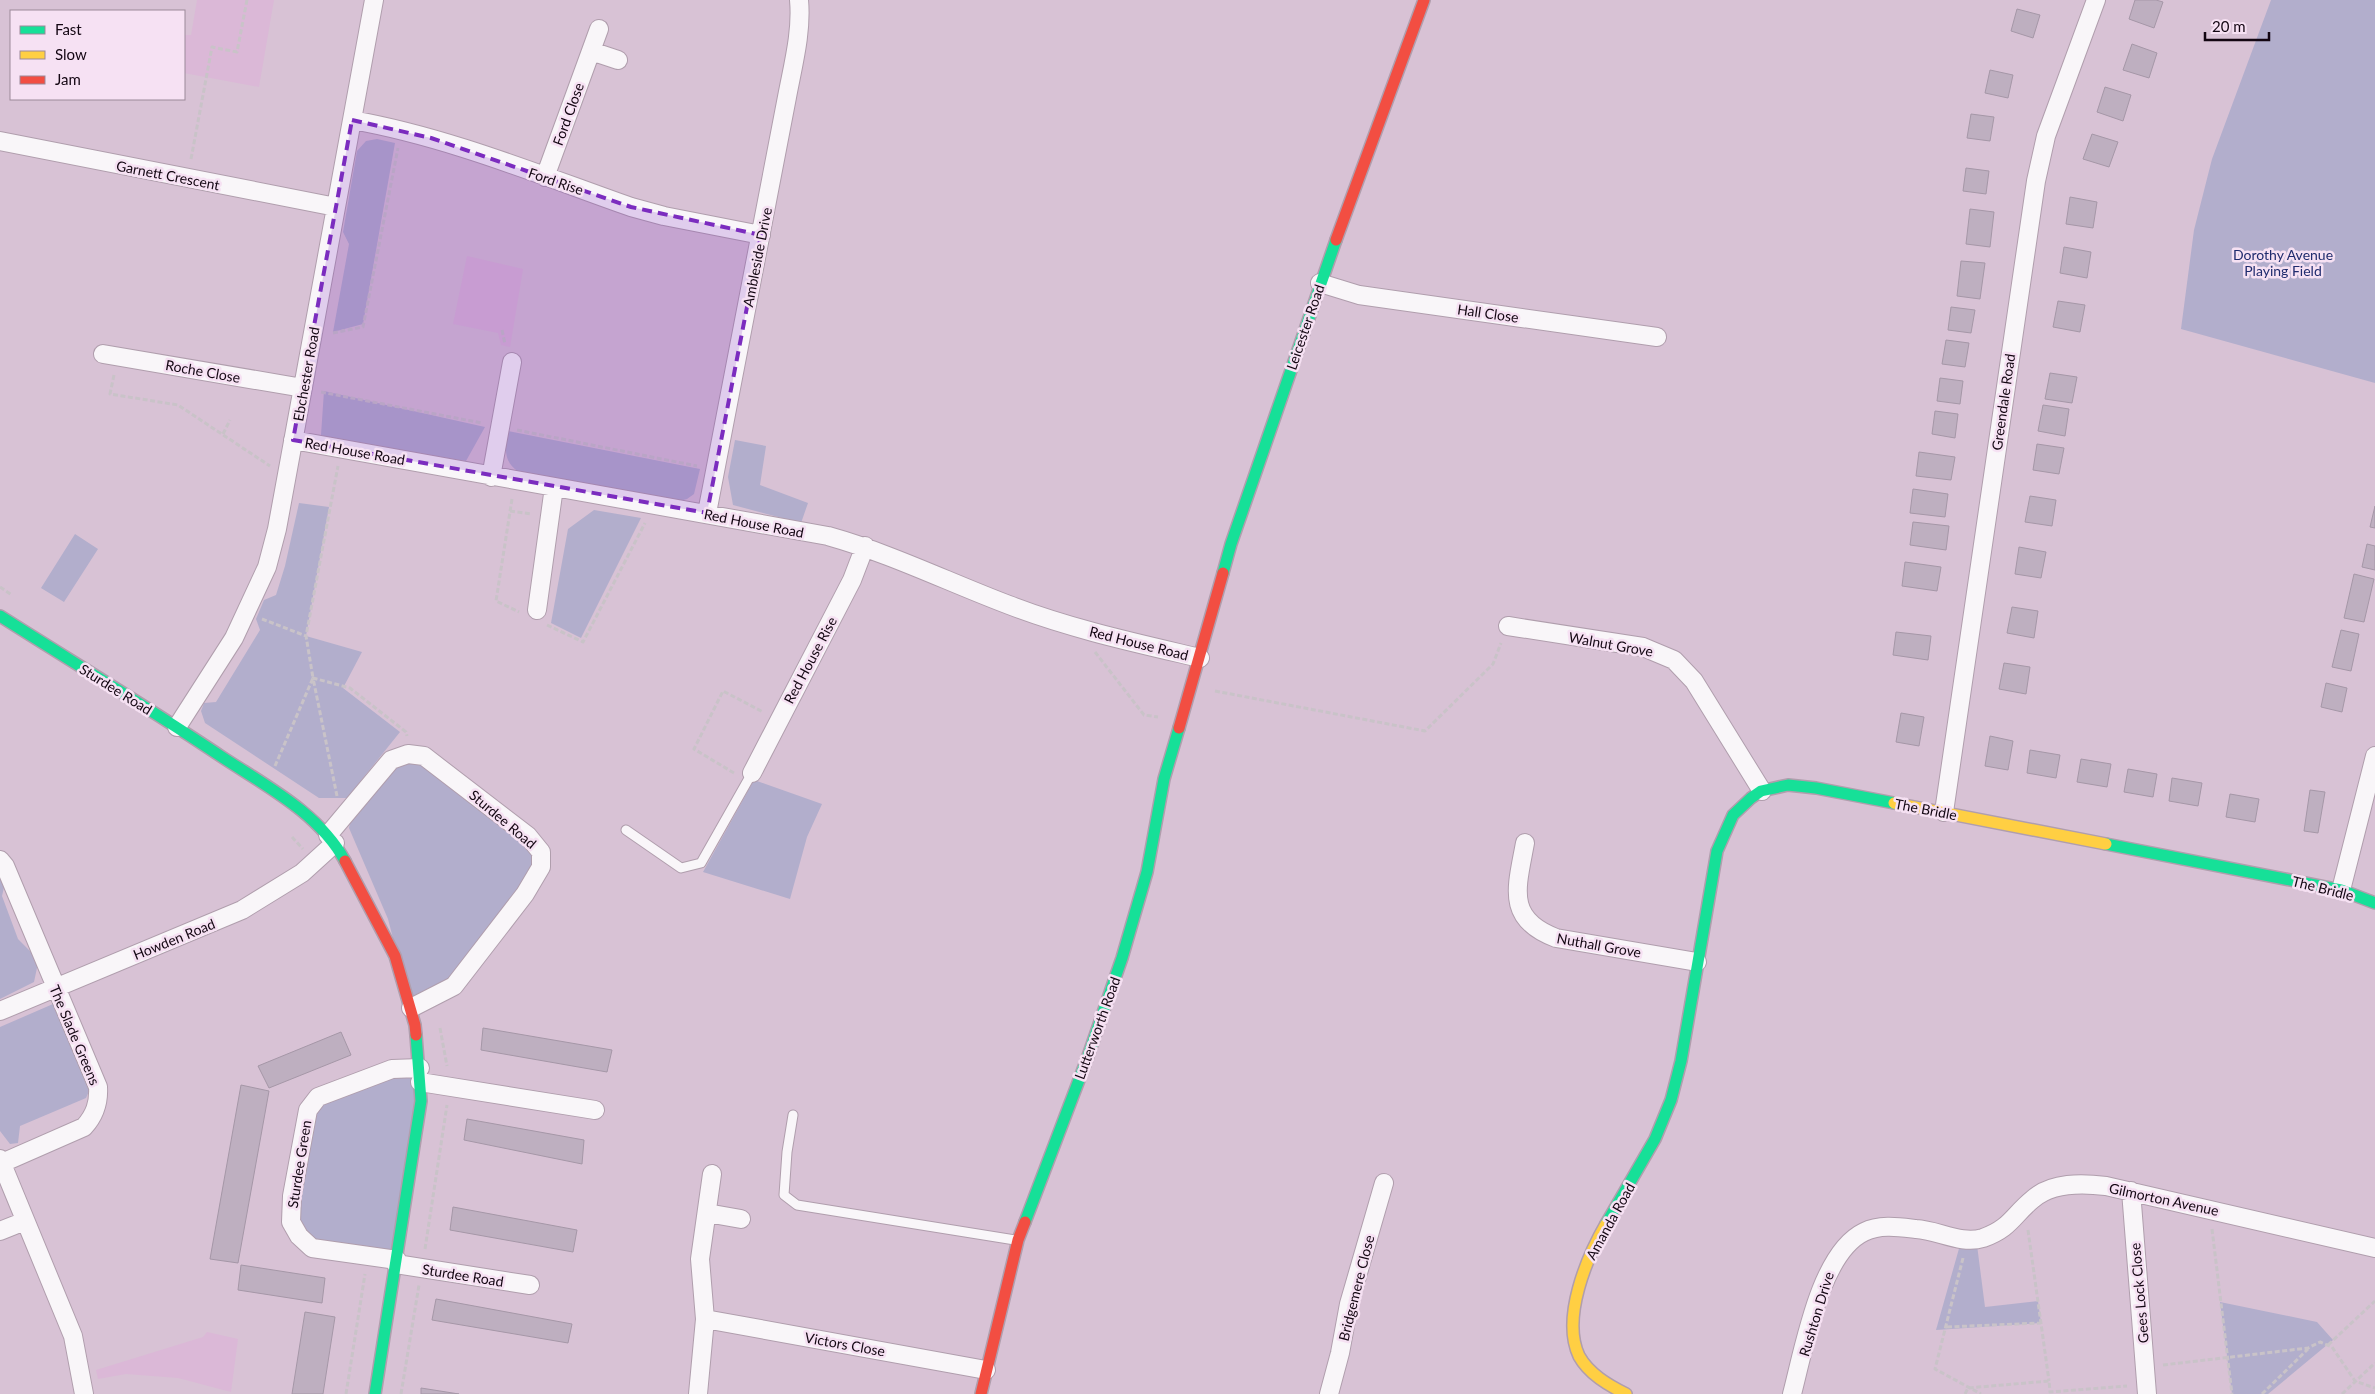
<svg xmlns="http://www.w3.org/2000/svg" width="2375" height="1394" font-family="Lato,sans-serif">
<rect width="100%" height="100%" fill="#d8c2d5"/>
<path fill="#dbb8d7" d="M197 0H274L259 87 184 73V35H191Z
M467 256 523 269 510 347 501 345 498 333 453 324Z
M207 1332 238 1339 231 1392 178 1378 126 1374 98 1379 96 1370 203 1337Z"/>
<path fill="#b2aecc" d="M2271 0H2375V383L2181 329 2194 230 2212 159Z
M377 139 395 143 363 324 333 332 349 244 343 232 357 151 366 141Z
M324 391 485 427 466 461 333 439 321 435Z
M508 431 700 469 694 494 687 499 676 502 519 472C503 462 505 449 508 431Z
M735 440 766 446 760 485 808 503 801 523 733 505 728 477Z
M299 503 329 507 306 636 362 652 343 688 400 732 347 798H319L205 723 201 711 204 703 216 702 260 630 256 619 264 600 276 595 285 566Z
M594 510 641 518 581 638 551 623 568 529Z
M75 534 98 549 64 602 41 588Z
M408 754 541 852 473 961 411 1008 388 919 349 828 351 818Z
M754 780 822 804 807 837 790 899 703 872Z
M0 873 5 883 2 896 18 939 33 954 38 963 34 982 0 999Z
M53 1004 90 1089 86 1098 20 1126 18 1143 10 1144 0 1131V1027Z
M420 1068 397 1260 299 1236 292 1196 318 1097Z
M1960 1245H1977L1985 1307 2038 1301 2041 1323 1936 1330Z
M2220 1302 2317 1322 2333 1340 2268 1394H2232Z"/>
<path fill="#beafc0" stroke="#a597a7" d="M2135 0H2156L2163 2 2154 28 2129 19Z
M2017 9 2040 15 2033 38 2011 31Z
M2132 44 2157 53 2149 78 2123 70Z
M1990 70 2013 75 2008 98 1985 93Z
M2105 87 2131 95 2123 121 2097 112Z
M1971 114 1994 117 1990 141 1967 138Z
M2092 134 2118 142 2109 167 2083 159Z
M1966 168 1989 171 1986 194 1963 191Z
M2070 197 2097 202 2093 228 2066 224Z
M1970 209 1994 212 1990 247 1966 244Z
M2064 247 2091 252 2087 278 2060 273Z
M1961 261 1985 263 1980 299 1957 296Z
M2058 301 2085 305 2080 332 2053 327Z
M1951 307 1975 310 1971 333 1948 330Z
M1946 340 1969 343 1965 367 1942 364Z
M2050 373 2077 377 2072 403 2045 399Z
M1940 378 1963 381 1960 404 1937 401Z
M2043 405 2069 409 2065 436 2038 431Z
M1935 411 1958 414 1955 438 1932 434Z
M2037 444 2064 448 2059 474 2033 470Z
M1919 452 1955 457 1951 480 1916 476Z
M1913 489 1948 494 1945 517 1910 513Z
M2030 496 2056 500 2052 526 2025 522Z
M2375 506V528L2370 527Z
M1913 522 1949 526 1946 550 1910 545Z
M2367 544 2375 546V570L2362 567Z
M2019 547 2046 552 2041 578 2015 574Z
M1905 562 1941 567 1937 591 1902 586Z
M2354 574 2374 579 2364 622 2344 618Z
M2012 607 2038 611 2034 638 2007 633Z
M2341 630 2359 634 2351 671 2332 667Z
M1896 632 1931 636 1928 660 1893 655Z
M2004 663 2030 667 2026 694 1999 689Z
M2326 683 2347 688 2342 712 2321 707Z
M1901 713 1924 717 1919 746 1896 742Z
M1990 736 2013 741 2008 770 1985 766Z
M2030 750 2060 755 2056 778 2027 773Z
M2081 759 2111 764 2107 787 2077 782Z
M2128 769 2157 774 2153 797 2124 792Z
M2172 778 2202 783 2198 806 2169 801Z
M2310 790 2325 792 2318 833 2304 831Z
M2230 794 2259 799 2255 822 2226 817Z
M483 1028 612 1050 607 1072 481 1050Z
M341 1032 351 1055 269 1088 258 1066Z
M241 1085 269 1091 238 1263 210 1259Z
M467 1119 584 1140 582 1164 464 1140Z
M453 1207 577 1230 573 1252 450 1230Z
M241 1265 325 1278 322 1303 238 1290Z
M436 1299 572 1324 568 1343 432 1320Z
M305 1312 335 1317 323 1394H292Z
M421 1388 459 1394H421Z"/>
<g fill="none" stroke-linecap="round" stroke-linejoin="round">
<defs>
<path id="lane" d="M626 830 681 868 701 863 752 773
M793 1115 787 1152 784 1195 797 1205 1015 1240"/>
<path id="street" d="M591 51 618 60
M352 120C448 137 540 175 631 207L664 216 761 235
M0 141 336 207
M545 177 599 29
M1320 283 1359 295 1657 337
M103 354 303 388
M293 440 828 536C892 554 948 582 1009 605 1071 629 1136 643 1200 658
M491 477 512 362
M707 513 787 97C793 65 802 32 799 0
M537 610 554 487
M1508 626 1643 647 1674 660 1694 681 1762 791
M177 727 234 638 267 567 277 529 374 0
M752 773 852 580 865 546
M1944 812 2036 181 2046 136 2096 0
M328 835 391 760 408 754 424 756 528 836 541 852V867L525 894 454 986 411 1008
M1525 843C1517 887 1505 919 1556 938L1697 962
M0 860 5 866 98 1087C99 1103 95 1115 84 1127L2 1163
M2341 890 2375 756
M0 1011 242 910 302 873 335 843
M420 1082 595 1110
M0 1159 73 1336 84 1394
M2131 1191 2147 1394
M707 1213 741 1219
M0 1231 25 1221
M397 1260 312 1248 299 1236 291 1222 292 1196 308 1110 318 1097 392 1069 420 1068
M396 1264 530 1285
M705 1319 986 1370
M698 1394 705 1319 700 1259 712 1174
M1329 1394 1340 1353 1349 1304 1384 1183
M1792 1394C1804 1349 1820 1253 1864 1232 1880 1224 1899 1227 1916 1229 1938 1230 1961 1245 1983 1238 2011 1228 2013 1215 2033 1199 2052 1182 2082 1183 2106 1186L2375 1248"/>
<path id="fast" d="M1223 573 1231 544 1336 240
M0 616C74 663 149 708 222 757 266 786 319 813 345 861
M2106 844 2341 890 2375 903
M1025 1222 1087 1059 1122 958 1147 872 1164 779 1179 728
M1606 1224 1655 1139 1671 1100 1681 1061 1717 851 1733 815 1751 798 1761 791 1788 785 1816 788 1894 803
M375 1394 421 1101 416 1035"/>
<path id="slow" d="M1894 803 2106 844
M1606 1224C1587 1257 1561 1318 1579 1356 1589 1374 1608 1385 1626 1394"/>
<path id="jam" d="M1336 240 1424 0
M1179 728 1223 573
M345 861 395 956 415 1025 416 1035
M981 1394 1018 1240 1025 1222"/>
</defs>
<use href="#lane" stroke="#b09ead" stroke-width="11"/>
<use href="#street" stroke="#b09ead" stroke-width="20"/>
<use href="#fast" stroke="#b09ead" stroke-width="14"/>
<use href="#slow" stroke="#b09ead" stroke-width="14"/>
<use href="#jam" stroke="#b09ead" stroke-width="14"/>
<path stroke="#c9c3c8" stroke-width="3" stroke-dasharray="5 2.5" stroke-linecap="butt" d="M191 159 212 47 237 52 247 0
M502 330 505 344
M333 333 363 327 398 148
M114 375 110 394 178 405 270 466
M321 392 482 423
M517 430 697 466
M223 434 230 420
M512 499 496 601 519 612
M510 511 532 514
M0 587 12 595
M262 619 306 636
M547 625 583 642 645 523
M1095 652 1144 715 1158 717
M1215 691 1425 731 1493 664 1501 643
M275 766 313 678 306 636 338 466
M734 773 694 749 723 691 763 712
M337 796 313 678 350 688 406 732 407 736
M292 837 303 849
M440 1028 447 1066
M2212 1229 2232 1394
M2028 1230 2049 1381
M425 1249 447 1105
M1963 1258 1935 1369 1981 1394
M1947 1327 2041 1323
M2328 1345 2375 1301
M2163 1365 2308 1348 2320 1342 2332 1347 2355 1381 2375 1388
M346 1394 365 1274
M401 1394 419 1285
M1965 1394 1968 1388 2049 1381 2050 1392 2127 1386
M2262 1394 2308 1349
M2342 1394 2375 1363"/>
<use href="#lane" stroke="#f9f6f9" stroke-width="9"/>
<use href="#street" stroke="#f9f6f9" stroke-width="18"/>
<use href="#fast" stroke="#16e098" stroke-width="11"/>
<use href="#slow" stroke="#ffcf43" stroke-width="11"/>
<use href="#jam" stroke="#f24e42" stroke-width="11"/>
</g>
<path fill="#7b2cbf" fill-opacity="0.2" stroke="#7b2cbf" stroke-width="4" stroke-dasharray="10 6" stroke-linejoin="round" d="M352 120 431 138 631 207 761 235 707 513 293 440Z"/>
<g text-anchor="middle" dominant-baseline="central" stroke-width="5" stroke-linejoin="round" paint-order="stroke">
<g font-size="14" fill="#130612" stroke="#f6e1f3">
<text transform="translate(568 114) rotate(-70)">Ford Close</text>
<text transform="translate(168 175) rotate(11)">Garnett Crescent</text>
<text transform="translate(556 181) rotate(19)">Ford Rise</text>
<text transform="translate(757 257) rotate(-79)">Ambleside Drive</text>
<text transform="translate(1488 313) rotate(8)">Hall Close</text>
<text transform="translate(1305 327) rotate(-71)">Leicester Road</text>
<text transform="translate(203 371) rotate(10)">Roche Close</text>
<text transform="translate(306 374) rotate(-80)">Ebchester Road</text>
<text transform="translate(2003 402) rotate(-82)">Greendale Road</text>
<text transform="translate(355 451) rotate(10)">Red House Road</text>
<text transform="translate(754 523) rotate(11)">Red House Road</text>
<text transform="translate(1139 643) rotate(14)">Red House Road</text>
<text transform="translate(1611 644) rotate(10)">Walnut Grove</text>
<text transform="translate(810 660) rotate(-62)">Red House Rise</text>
<text transform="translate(116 689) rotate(32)">Sturdee Road</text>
<text transform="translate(1926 809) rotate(11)">The Bridle</text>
<text transform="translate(503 819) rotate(40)">Sturdee Road</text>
<text transform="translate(2323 888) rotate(14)">The Bridle</text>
<text transform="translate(174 939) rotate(-22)">Howden Road</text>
<text transform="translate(1599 945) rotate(10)">Nuthall Grove</text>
<text transform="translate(1097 1028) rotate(-70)">Lutterworth Road</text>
<text transform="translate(75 1035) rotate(67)">The Slade Greens</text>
<text transform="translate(299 1164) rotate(-81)">Sturdee Green</text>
<text transform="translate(2164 1199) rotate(12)">Gilmorton Avenue</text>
<text transform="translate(1610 1221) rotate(-61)">Amanda Road</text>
<text transform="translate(463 1275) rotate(9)">Sturdee Road</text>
<text transform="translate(1356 1288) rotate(-76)">Bridgemere Close</text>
<text transform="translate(2139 1293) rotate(-95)">Gees Lock Close</text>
<text transform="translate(1816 1314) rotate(-73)">Rushton Drive</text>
<text transform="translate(845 1344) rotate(10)">Victors Close</text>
</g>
<g font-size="14" fill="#1f2b6d" stroke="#f6e1f3">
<text x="2283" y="254">Dorothy Avenue<tspan x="2283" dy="16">Playing Field</tspan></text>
</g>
</g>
<rect x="10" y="10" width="175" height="90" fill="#f6e1f3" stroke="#9b8999"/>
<rect x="20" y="26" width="25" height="8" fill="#16e098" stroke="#9b8999"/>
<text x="55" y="35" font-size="15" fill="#130612">Fast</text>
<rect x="20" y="51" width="25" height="8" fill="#ffcf43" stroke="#9b8999"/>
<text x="55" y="60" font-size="15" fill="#130612">Slow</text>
<rect x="20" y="76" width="25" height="8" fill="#f24e42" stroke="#9b8999"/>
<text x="55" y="85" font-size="15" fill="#130612">Jam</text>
<path d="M2205 32v8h64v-8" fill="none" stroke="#130612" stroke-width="2.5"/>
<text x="2212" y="32" font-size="15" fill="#130612" stroke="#f6e1f3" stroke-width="4" paint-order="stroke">20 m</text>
</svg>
